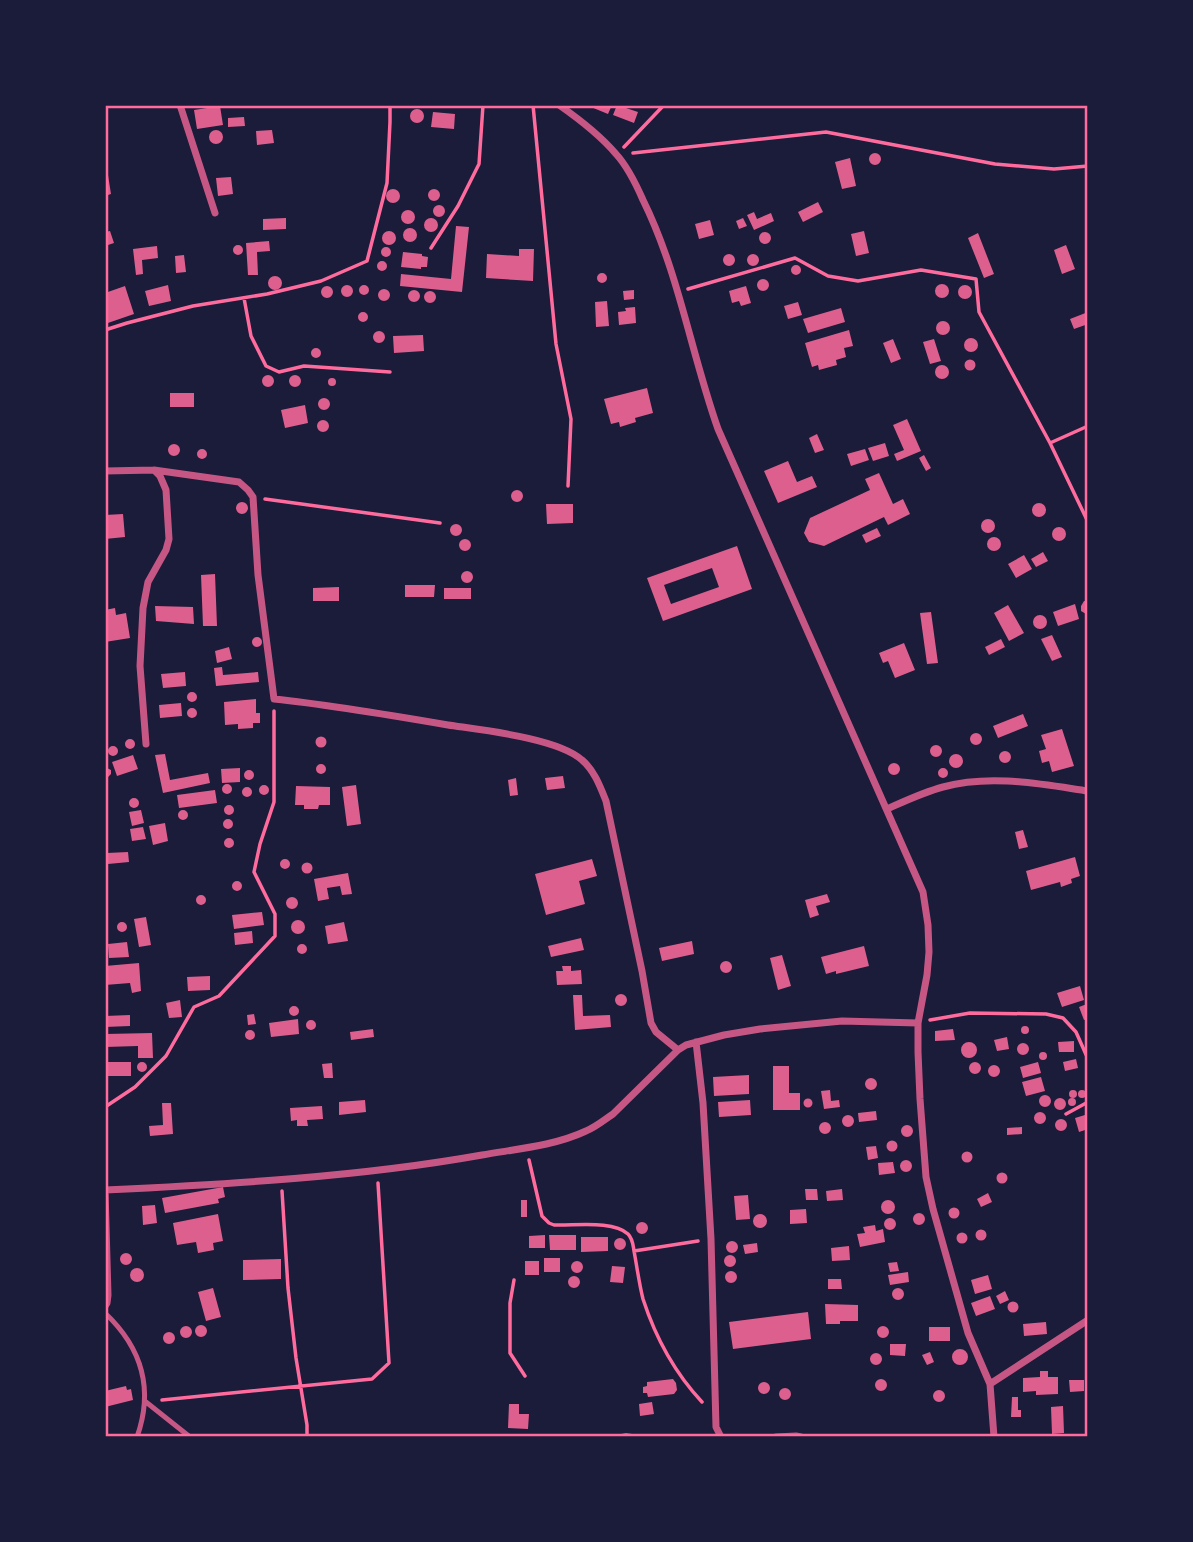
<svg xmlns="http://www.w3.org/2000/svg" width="1193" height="1542" font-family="'Source Sans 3',sans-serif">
<rect width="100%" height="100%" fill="#1b1b3a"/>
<path fill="#dd5f8e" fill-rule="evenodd" d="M586 105H612L608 114Z
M617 105 638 112 634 123 613 115Z
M220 106 223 125 197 129 194 110Z
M410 116a7 7 0 1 1 14 0a7 7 0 1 1-14 0Z
M433 112 455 114 454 129 431 127Z
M244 117 245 126 228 127V118Z
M272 130 274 143 257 145 256 131Z
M209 137a7 7 0 1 1 14 0a7 7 0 1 1-14 0Z
M869 159a6 6 0 1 1 12 0a6 6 0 1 1-12 0Z
M850 158 856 186 842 189 835 162Z
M108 175 111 194 105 196V176Z
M231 177 233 194 218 196 216 178Z
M428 195a6 6 0 1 1 12 0a6 6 0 1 1-12 0Z
M386 196a7 7 0 1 1 14 0a7 7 0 1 1-14 0Z
M818 202 823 212 803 222 798 212Z
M433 211a6 6 0 1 1 12 0a6 6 0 1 1-12 0Z
M401 217a7 7 0 1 1 14 0a7 7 0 1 1-14 0Z
M754 212 757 219 771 213 774 221 754 230 747 215Z
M286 218V229L263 230V219Z
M743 218 747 226 739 229 736 221Z
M424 225a7 7 0 1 1 14 0a7 7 0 1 1-14 0Z
M710 220 714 235 699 239 695 224Z
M456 226 469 227 462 292 400 286 401 274 451 279Z
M403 235a7 7 0 1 1 14 0a7 7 0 1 1-14 0Z
M110 231 114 243 105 246V232Z
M864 231 869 253 856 256 851 234Z
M382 238a7 7 0 1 1 14 0a7 7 0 1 1-14 0Z
M759 238a6 6 0 1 1 12 0a6 6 0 1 1-12 0Z
M978 233 994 274 984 278 968 238Z
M269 241 270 251 257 252 258 275H248L246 243Z
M233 250a5 5 0 1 1 10 0a5 5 0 1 1-10 0Z
M1066 245 1075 269 1062 274 1054 250Z
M157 246 158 258 142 260 143 274 136 275 133 249Z
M381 252a5 5 0 1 1 10 0a5 5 0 1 1-10 0Z
M519 249H534L533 281 486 278 487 254 519 256Z
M403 252 422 254V256L428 257 427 267H421V269L401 267Z
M747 260a6 6 0 1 1 12 0a6 6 0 1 1-12 0Z
M723 260a6 6 0 1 1 12 0a6 6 0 1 1-12 0Z
M184 255 186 272 176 273 175 256Z
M377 266a5 5 0 1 1 10 0a5 5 0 1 1-10 0Z
M791 270a5 5 0 1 1 10 0a5 5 0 1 1-10 0Z
M597 278a5 5 0 1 1 10 0a5 5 0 1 1-10 0Z
M268 283a7 7 0 1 1 14 0a7 7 0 1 1-14 0Z
M757 285a6 6 0 1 1 12 0a6 6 0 1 1-12 0Z
M935 291a7 7 0 1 1 14 0a7 7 0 1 1-14 0Z
M341 291a6 6 0 1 1 12 0a6 6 0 1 1-12 0Z
M168 285 171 301 149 306 145 291Z
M359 290a5 5 0 1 1 10 0a5 5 0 1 1-10 0Z
M958 292a7 7 0 1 1 14 0a7 7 0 1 1-14 0Z
M321 292a6 6 0 1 1 12 0a6 6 0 1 1-12 0Z
M125 286 134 314 105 324V293Z
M746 286 751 303 741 306 739 301 732 303 729 291Z
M378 295a6 6 0 1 1 12 0a6 6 0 1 1-12 0Z
M408 296a6 6 0 1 1 12 0a6 6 0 1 1-12 0Z
M634 290V299L624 300 623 291Z
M424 297a6 6 0 1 1 12 0a6 6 0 1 1-12 0Z
M607 301 609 326 596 327 595 302Z
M798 302 802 315 788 319 784 306Z
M635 307 636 323 619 325 618 312 626 311 625 308Z
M841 308 845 322 808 333 803 319Z
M1088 312V324L1074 329 1070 319Z
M358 317a5 5 0 1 1 10 0a5 5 0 1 1-10 0Z
M936 328a7 7 0 1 1 14 0a7 7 0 1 1-14 0Z
M849 330 853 346 844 348 846 357 836 360 837 365 819 370 818 365 812 367 805 343Z
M373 337a6 6 0 1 1 12 0a6 6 0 1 1-12 0Z
M423 335 424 351 394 353 393 336Z
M964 345a7 7 0 1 1 14 0a7 7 0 1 1-14 0Z
M893 339 901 359 891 363 883 343Z
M934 339 941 361 930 364 923 342Z
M311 353a5 5 0 1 1 10 0a5 5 0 1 1-10 0Z
M964.5 365a5.5 5.5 0 1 1 11 0a5.5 5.5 0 1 1-11 0Z
M935 372a7 7 0 1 1 14 0a7 7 0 1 1-14 0Z
M262 381a6 6 0 1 1 12 0a6 6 0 1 1-12 0Z
M289 381a6 6 0 1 1 12 0a6 6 0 1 1-12 0Z
M328 382a4 4 0 1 1 8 0a4 4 0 1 1-8 0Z
M647 388 653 413 635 418 636 422 620 427 619 422 611 424 604 399Z
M170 393H194V407H170Z
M318 404a6 6 0 1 1 12 0a6 6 0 1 1-12 0Z
M305 405 308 423 285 428 281 410Z
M907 419 921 451 897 461 894 454 904 450 893 425Z
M317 426a6 6 0 1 1 12 0a6 6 0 1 1-12 0Z
M817 434 824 450 815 453 809 438Z
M885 443 889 456 873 461 868 448Z
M168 450a6 6 0 1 1 12 0a6 6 0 1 1-12 0Z
M865 449 869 460 851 466 847 454Z
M197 454a5 5 0 1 1 10 0a5 5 0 1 1-10 0Z
M924 455 931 468 926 471 919 458Z
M788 461 797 482 812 476 817 487 778 503 764 471Z
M879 473 893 504 903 499 910 514 888 525 884 517 824 546 809 542 804 533 810 518 870 490 865 479Z
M511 496a6 6 0 1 1 12 0a6 6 0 1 1-12 0Z
M236 508a6 6 0 1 1 12 0a6 6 0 1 1-12 0Z
M1032 510a7 7 0 1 1 14 0a7 7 0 1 1-14 0Z
M546 504H573V523L547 524Z
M123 514 125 537 105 539V515Z
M981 526a7 7 0 1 1 14 0a7 7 0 1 1-14 0Z
M450 530a6 6 0 1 1 12 0a6 6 0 1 1-12 0Z
M1052 534a7 7 0 1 1 14 0a7 7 0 1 1-14 0Z
M877 528 881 536 866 543 862 535Z
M987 544a7 7 0 1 1 14 0a7 7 0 1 1-14 0Z
M459 545a6 6 0 1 1 12 0a6 6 0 1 1-12 0Z
M737 546 752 589 663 621 647 578ZM712 568 719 587 671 604 664 585Z
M1043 552 1048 561 1036 567 1031 559Z
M1024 555 1032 569 1016 578 1008 564Z
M461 577a6 6 0 1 1 12 0a6 6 0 1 1-12 0Z
M215 574 217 626H203L201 575Z
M405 585H435L434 597H405Z
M339 587V601H313V588Z
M444 588H471V599H444Z
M1084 601H1088V614H1086L1081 611V606Z
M1075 604 1079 619 1058 626 1053 612Z
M1008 605 1024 633 1009 641 994 613Z
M155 606 193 607 194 624 156 621Z
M115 608 116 615 126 613 130 638 105 642V610Z
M931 612 938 663 927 664 920 613Z
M1033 622a7 7 0 1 1 14 0a7 7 0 1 1-14 0Z
M1052 635 1062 657 1052 661 1041 639Z
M252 642a5 5 0 1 1 10 0a5 5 0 1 1-10 0Z
M1001 639 1005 647 989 655 985 647Z
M904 643 915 670 895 678 888 661 883 663 879 653Z
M229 647 232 659 217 663 215 651Z
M222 667 223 675 258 672 259 682 216 686 214 668Z
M185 672 186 686 163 688 161 674Z
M187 697a5 5 0 1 1 10 0a5 5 0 1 1-10 0Z
M256 699V713H260V723H253V728L238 729V724L225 725 224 702Z
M181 703 182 716 160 718 159 705Z
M187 713a5 5 0 1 1 10 0a5 5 0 1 1-10 0Z
M1023 714 1028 726 998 738 993 726Z
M1062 729 1074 766 1052 772 1049 761 1042 763 1039 751 1046 749 1041 735Z
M970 739a6 6 0 1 1 12 0a6 6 0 1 1-12 0Z
M315.5 742a5.5 5.5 0 1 1 11 0a5.5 5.5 0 1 1-11 0Z
M125 744a5 5 0 1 1 10 0a5 5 0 1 1-10 0Z
M930 751a6 6 0 1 1 12 0a6 6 0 1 1-12 0Z
M108 751a5 5 0 1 1 10 0a5 5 0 1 1-10 0Z
M999 757a6 6 0 1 1 12 0a6 6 0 1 1-12 0Z
M949 761a7 7 0 1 1 14 0a7 7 0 1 1-14 0Z
M165 754 170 780 208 773 210 783 163 793 155 755Z
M133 755 138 769 117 776 112 762Z
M888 769a6 6 0 1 1 12 0a6 6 0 1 1-12 0Z
M316 769a5 5 0 1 1 10 0a5 5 0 1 1-10 0Z
M105 767 111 770V774L108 777H105Z
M240 768V782L222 783 221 769Z
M938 773a5 5 0 1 1 10 0a5 5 0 1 1-10 0Z
M244 775a5 5 0 1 1 10 0a5 5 0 1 1-10 0Z
M563 776 565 788 547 790 545 778Z
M516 778 518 795 510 796 508 780Z
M222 789a5 5 0 1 1 10 0a5 5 0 1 1-10 0Z
M259 790a5 5 0 1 1 10 0a5 5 0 1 1-10 0Z
M356 785 361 824 347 826 342 787Z
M296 786 330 787V805H319L318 809H304V805H295Z
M242 792a5 5 0 1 1 10 0a5 5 0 1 1-10 0Z
M215 790 217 803 179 808 177 795Z
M129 803a5 5 0 1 1 10 0a5 5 0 1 1-10 0Z
M224 810a5 5 0 1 1 10 0a5 5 0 1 1-10 0Z
M178 815a5 5 0 1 1 10 0a5 5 0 1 1-10 0Z
M141 810 144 823 132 826 129 812Z
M223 824a5 5 0 1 1 10 0a5 5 0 1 1-10 0Z
M165 823 168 841 153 845 149 826Z
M143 827 146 839 132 841 130 829Z
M1023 830 1028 847 1019 849 1015 832Z
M224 843a5 5 0 1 1 10 0a5 5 0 1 1-10 0Z
M128 852 129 862 108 864 107 853Z
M1075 857 1080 876 1071 879 1072 883 1061 887 1060 882 1031 890 1026 871Z
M280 864a5 5 0 1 1 10 0a5 5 0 1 1-10 0Z
M592 859 597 876 579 881 585 904 546 915 535 874Z
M301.5 868a5.5 5.5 0 1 1 11 0a5.5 5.5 0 1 1-11 0Z
M348 873 352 894 342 895 340 886 327 888 329 899 318 901 314 879Z
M232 886a5 5 0 1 1 10 0a5 5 0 1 1-10 0Z
M827 894 830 902 816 906 819 915 810 918 805 900Z
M196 900a5 5 0 1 1 10 0a5 5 0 1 1-10 0Z
M286 903a6 6 0 1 1 12 0a6 6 0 1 1-12 0Z
M262 912 264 925 234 929 232 915Z
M146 917 151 945 139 947 134 919Z
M291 927a7 7 0 1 1 14 0a7 7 0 1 1-14 0Z
M117 927a5 5 0 1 1 10 0a5 5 0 1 1-10 0Z
M344 922 348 941 328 944 325 926Z
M252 931 253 943 235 945 234 933Z
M581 938 584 950 551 957 548 946Z
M692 941 694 954 662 961 659 948Z
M127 942 129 957 109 958 108 944Z
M297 949a5 5 0 1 1 10 0a5 5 0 1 1-10 0Z
M864 946 869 966 836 974V971L826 974 821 957Z
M782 955 791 986 778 990 770 958Z
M720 967a6 6 0 1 1 12 0a6 6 0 1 1-12 0Z
M139 963 141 991 132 993 130 983 105 985V966Z
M562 966H571V971L581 970 582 984 557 985 556 971H563Z
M210 976V990L188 991 187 977Z
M1080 986 1084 1000 1062 1007 1057 993Z
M615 1000a6 6 0 1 1 12 0a6 6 0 1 1-12 0Z
M573 995H582L583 1016 610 1015 611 1027 575 1030Z
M180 1000 182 1017 169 1018 166 1003Z
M1087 1004 1088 1019 1084 1020 1079 1007Z
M289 1011a5 5 0 1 1 10 0a5 5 0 1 1-10 0Z
M254 1014 256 1024 248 1025 247 1015Z
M130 1015V1026L105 1027V1016Z
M298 1019 299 1034 271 1037 269 1023Z
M306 1025a5 5 0 1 1 10 0a5 5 0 1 1-10 0Z
M1021 1030a4 4 0 1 1 8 0a4 4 0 1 1-8 0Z
M373 1029 374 1037 351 1040 350 1032Z
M953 1029 955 1040 935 1041V1031Z
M245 1035a5 5 0 1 1 10 0a5 5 0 1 1-10 0Z
M152 1033 153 1058H138V1046L105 1047V1034Z
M1007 1037 1009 1049 997 1051 994 1040Z
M1074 1041V1052H1059L1058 1042Z
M961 1050a8 8 0 1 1 16 0a8 8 0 1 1-16 0Z
M1017 1049a6 6 0 1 1 12 0a6 6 0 1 1-12 0Z
M1039 1056a4 4 0 1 1 8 0a4 4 0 1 1-8 0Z
M1076 1059 1078 1068 1065 1071 1063 1062Z
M969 1068a6 6 0 1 1 12 0a6 6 0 1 1-12 0Z
M137 1067a5 5 0 1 1 10 0a5 5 0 1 1-10 0Z
M105 1062H131V1076H106Z
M1038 1062 1041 1073 1023 1078 1020 1067Z
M332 1063 333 1078H324L322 1064Z
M988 1071a6 6 0 1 1 12 0a6 6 0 1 1-12 0Z
M773 1066H789V1093H800V1110H773Z
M749 1075V1094L714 1096 713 1077Z
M1041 1077 1045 1091 1026 1096 1022 1082Z
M865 1084a6 6 0 1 1 12 0a6 6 0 1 1-12 0Z
M830 1090 831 1101 839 1100 840 1107 824 1109 821 1091Z
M1078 1094a4 4 0 1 1 8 0a4 4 0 1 1-8 0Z
M1069 1094a4 4 0 1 1 8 0a4 4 0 1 1-8 0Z
M1039 1101a6 6 0 1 1 12 0a6 6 0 1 1-12 0Z
M1054 1104a6 6 0 1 1 12 0a6 6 0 1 1-12 0Z
M1068 1102a4 4 0 1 1 8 0a4 4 0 1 1-8 0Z
M803.5 1103a4.5 4.5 0 1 1 9 0a4.5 4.5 0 1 1-9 0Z
M365 1100 366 1112 339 1115V1102Z
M750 1100 751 1115 719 1117 718 1102Z
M162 1103H171L173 1134 150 1136 149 1126 163 1125Z
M322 1106 323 1119 307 1120 308 1126H297V1120L291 1121 290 1108Z
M876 1111 877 1120 859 1122 858 1113Z
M1034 1118a6 6 0 1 1 12 0a6 6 0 1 1-12 0Z
M842 1121a6 6 0 1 1 12 0a6 6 0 1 1-12 0Z
M1085 1115 1088 1129 1079 1132 1075 1118Z
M1055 1125a6 6 0 1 1 12 0a6 6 0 1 1-12 0Z
M819 1128a6 6 0 1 1 12 0a6 6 0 1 1-12 0Z
M901 1131a6 6 0 1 1 12 0a6 6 0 1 1-12 0Z
M1022 1127V1134L1007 1135V1128Z
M886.5 1146a5.5 5.5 0 1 1 11 0a5.5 5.5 0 1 1-11 0Z
M876 1146 878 1158 868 1160 866 1147Z
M961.5 1157a5.5 5.5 0 1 1 11 0a5.5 5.5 0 1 1-11 0Z
M900 1166a6 6 0 1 1 12 0a6 6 0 1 1-12 0Z
M893 1162 895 1173 879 1175 878 1163Z
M996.5 1178a5.5 5.5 0 1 1 11 0a5.5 5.5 0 1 1-11 0Z
M223 1187 225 1197 218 1199 219 1203 165 1213 162 1198Z
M805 1189H817L818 1200H806Z
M842 1189 843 1200 827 1201 826 1191Z
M988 1193 992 1202 981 1207 977 1199Z
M748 1195 750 1219 736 1220 734 1196Z
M881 1207a7 7 0 1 1 14 0a7 7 0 1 1-14 0Z
M521 1200H527V1217H521Z
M155 1205 157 1223 143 1225 142 1206Z
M948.5 1213a5.5 5.5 0 1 1 11 0a5.5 5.5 0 1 1-11 0Z
M806 1209 807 1223 790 1224V1210Z
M913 1219a6 6 0 1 1 12 0a6 6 0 1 1-12 0Z
M218 1214 223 1241 213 1243 214 1250 198 1253 196 1242 177 1245 173 1223Z
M753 1221a7 7 0 1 1 14 0a7 7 0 1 1-14 0Z
M884 1224a6 6 0 1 1 12 0a6 6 0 1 1-12 0Z
M636 1228a6 6 0 1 1 12 0a6 6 0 1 1-12 0Z
M875 1225 876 1231 883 1229 885 1242 860 1247 857 1234 865 1233 863 1227Z
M975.5 1235a5.5 5.5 0 1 1 11 0a5.5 5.5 0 1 1-11 0Z
M956.5 1238a5.5 5.5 0 1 1 11 0a5.5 5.5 0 1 1-11 0Z
M545 1235V1248H529V1236Z
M549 1235H576V1250H550Z
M581 1237H608V1251L581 1252Z
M614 1244a6 6 0 1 1 12 0a6 6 0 1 1-12 0Z
M726 1247a6 6 0 1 1 12 0a6 6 0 1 1-12 0Z
M757 1243 758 1252 745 1254 743 1245Z
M849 1246 850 1260 832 1261 831 1248Z
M120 1259a6 6 0 1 1 12 0a6 6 0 1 1-12 0Z
M724 1261a6 6 0 1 1 12 0a6 6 0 1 1-12 0Z
M544 1258H560V1272H544Z
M281 1259V1279L243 1280V1260Z
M571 1267a6 6 0 1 1 12 0a6 6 0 1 1-12 0Z
M525 1261H539V1275H525Z
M897 1262 899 1271 890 1272 888 1263Z
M612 1266 625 1267 623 1283 610 1282Z
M130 1275a7 7 0 1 1 14 0a7 7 0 1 1-14 0Z
M725 1277a6 6 0 1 1 12 0a6 6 0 1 1-12 0Z
M908 1272 909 1282 890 1285 888 1275Z
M988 1275 992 1289 975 1294 971 1280Z
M568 1282a6 6 0 1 1 12 0a6 6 0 1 1-12 0Z
M828 1279H841L842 1289H828Z
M892 1294a6 6 0 1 1 12 0a6 6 0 1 1-12 0Z
M213 1288 221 1317 206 1321 198 1292Z
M1005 1291 1009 1300 1000 1304 996 1296Z
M990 1296 995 1309 976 1316 971 1303Z
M1007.5 1307a5.5 5.5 0 1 1 11 0a5.5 5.5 0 1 1-11 0Z
M825 1304 858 1305V1321H840V1324H826Z
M808 1312 811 1339 733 1349 729 1322Z
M1046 1322 1047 1334 1024 1336 1023 1324Z
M195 1331a6 6 0 1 1 12 0a6 6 0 1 1-12 0Z
M180 1332a6 6 0 1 1 12 0a6 6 0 1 1-12 0Z
M877 1332a6 6 0 1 1 12 0a6 6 0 1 1-12 0Z
M929 1327H950V1341H929Z
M163 1338a6 6 0 1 1 12 0a6 6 0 1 1-12 0Z
M890 1344H906L905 1356 890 1355Z
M952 1357a8 8 0 1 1 16 0a8 8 0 1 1-16 0Z
M930 1352 934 1362 927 1365 922 1355Z
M870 1359a6 6 0 1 1 12 0a6 6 0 1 1-12 0Z
M1040 1371H1048V1377H1058V1394L1036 1395V1391L1023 1392V1378L1040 1377Z
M875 1385a6 6 0 1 1 12 0a6 6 0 1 1-12 0Z
M673 1379 676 1383 677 1390 674 1394 648 1397 647 1393H643V1387L647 1386V1382Z
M1069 1380H1084V1391L1070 1392Z
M758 1388a6 6 0 1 1 12 0a6 6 0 1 1-12 0Z
M126 1386 127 1390 131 1389 133 1400 105 1407V1391Z
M779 1394a6 6 0 1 1 12 0a6 6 0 1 1-12 0Z
M933 1396a6 6 0 1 1 12 0a6 6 0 1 1-12 0Z
M1012 1397H1018V1410H1021V1417H1011Z
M652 1402 654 1414 640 1416 639 1404Z
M509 1404H519V1414H529L528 1429 508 1428Z
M1063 1406 1064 1433 1052 1434 1051 1407Z"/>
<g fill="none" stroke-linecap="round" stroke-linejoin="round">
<path stroke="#ff6b9d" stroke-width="3.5" d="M533 105 556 344 571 419 568 486
M624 147 664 105
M633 153 826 132 995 164 1054 169 1088 166
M431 248 458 206 479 164 483 105
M688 289 795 258 828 276 858 281 921 270 976 279 979 312 1050 443 1088 522
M244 298 251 336 266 366 279 372 304 366 390 372
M105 330 127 323 193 306 267 294 321 281 367 261 387 183 390 122V105
M1050 443 1088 426
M265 499 440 523
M930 1020 970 1013 1046 1014 1063 1018 1076 1032 1088 1059
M105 1107 135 1087 166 1056 194 1007 219 996 275 936V914L254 872 260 844 274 802V711
M1066 1114 1088 1102
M529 1160 542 1216 549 1223 554 1225C574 1226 613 1220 628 1234 633 1239 633 1245 634 1251
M282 1191 288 1288 296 1358 307 1425V1437
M698 1241 634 1251C637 1267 639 1283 643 1299 655 1336 675 1373 702 1402
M514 1280 510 1303V1353L525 1376
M162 1400 372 1379 389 1363 378 1183
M614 1437 626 1435 642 1437"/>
<path stroke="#c65784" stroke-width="5" d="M105 1313C142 1348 154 1389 137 1437
M146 1402 190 1437"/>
<path stroke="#c65784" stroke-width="7" d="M180 105 215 213
M559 105C579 119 600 135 616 154 628 167 636 184 643 200 679 273 691 353 718 429L923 892 928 925 929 952 927 975 918 1023V1052L920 1099 926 1177 933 1209 968 1333 990 1384 994 1437
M154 470 239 482 248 490 253 497 258 575 274 699C332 705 390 715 448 725 481 730 558 738 582 760 594 770 600 786 606 801L642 971 651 1023 656 1032 678 1050
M105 471 154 470 160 476 166 490 169 539 166 550 148 582 143 608 140 666 146 744
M887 809C905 801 924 792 943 787 990 774 1040 784 1088 791
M696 1042 703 1103 711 1239 716 1427 721 1437
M105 1190C230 1184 359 1177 482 1155 516 1149 554 1146 586 1131 596 1127 604 1120 613 1114L678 1050 686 1045 724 1035 760 1029 842 1021 918 1023
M105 1190 108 1295 107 1303 105 1306
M990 1384 1088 1320
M776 1437 796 1436 801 1437"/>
</g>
<rect width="1193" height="1542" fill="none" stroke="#1b1b3a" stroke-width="214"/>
<rect x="107" y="107" width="979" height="1328" fill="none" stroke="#ff6b9d" stroke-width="2.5"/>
</svg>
